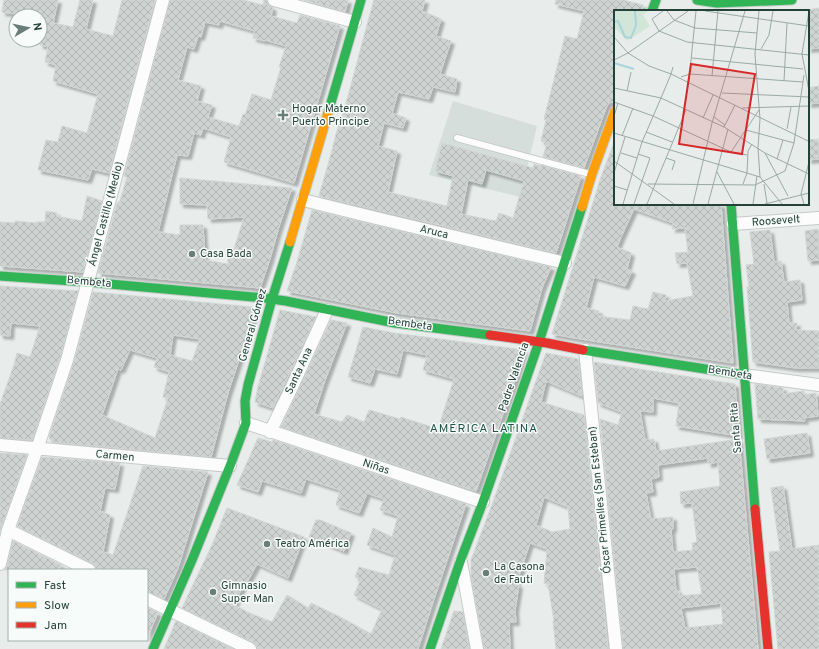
<svg xmlns="http://www.w3.org/2000/svg" width="819" height="649" font-family="Overpass,sans-serif">
<defs>
<pattern id="building-cross-hatch" width="8" height="8" patternUnits="userSpaceOnUse"><rect width="8" height="8" fill="#cfd4d2"/><path d="M0 0l8 8M0 8l8-8" fill="none" stroke="#b2b7b5"/></pattern>
<filter id="shadow"><feDropShadow dx="3.5" dy="3.5" stdDeviation="1" flood-color="#0004"/></filter>
</defs>
<rect width="100%" height="100%" fill="#e8edeb"/>
<path fill="#d6dedb" d="M453 101 537 126 520 197 429 175Z"/>
<path fill="url(#building-cross-hatch)" stroke="#d1d6d4" fill-rule="evenodd" filter="url(#shadow)" d="M4 0H58L53 23 73 27 80 0H93L86 29 113 36 122 0H155L109 173 92 169 88 180 38 170 46 140 58 142 62 126 87 133 98 94 53 81 56 65 45 62 48 46 40 45V16H31L16 13V14L2 12Z
M170 0H243L263 5 264 0H267L268 5 273 8 271 16 297 23 300 15 340 26 294 183 224 162 231 137 203 128 201 135 194 133 188 156 177 155 158 232 180 235V225H203L205 260 228 264V247L234 249 244 217 208 219 207 205 180 204V178L292 188 278 230 270 259 260 288 98 273 117 203 120 201 127 177 124 176ZM220 21 255 31 253 38 265 41V40L286 46 279 67H281L271 100 252 94 245 115 243 114 239 126 208 117 212 105 197 101 201 86 178 80 187 47 194 49 198 36 201 37 205 22 219 25Z
M304 0H348L345 12Z
M374 0H425L422 11 441 19 436 36 451 41 440 74 457 79 455 92 433 87 429 99 398 92 392 113 406 118 403 128 384 123 378 146 397 151 388 192 447 206 453 176 435 171 442 143 533 168 534 164 541 166V165L581 176 556 253 319 196 331 154 336 134 347 100 368 21ZM486 170 524 181 513 218 499 213 496 221 461 214 468 180 482 184Z
M556 0H623L643 5 642 11H615V101L609 103 606 108 584 168 543 157 547 143 541 141 546 120 544 119 565 36 577 39 584 11 555 4Z
M819 8V48L808 49V10Z
M819 86V103L808 104V88Z
M818 139 819 159 808 160V140Z
M615 140V204H721L733 363 587 340 552 334 601 177ZM634 209 673 223 672 229 685 228 688 252 675 253 677 264 687 263 693 296 665 301 666 295 653 292 648 309 633 306 630 320 598 316 599 311 586 308 594 277 625 286 632 271 627 269 631 253 617 247 621 237Z
M87 196 102 201 83 272 0 266V222L15 223V221L36 223V222H45L46 211 57 213 56 216 82 221Z
M312 210 551 267 542 288 530 331 397 313 287 291 297 262Z
M818 229 819 260 808 261 805 231Z
M770 230 774 262 781 261 784 282 800 280 802 300 787 302 789 323H797L796 330 819 331V368H796L753 362 747 287H749L746 265 754 264 750 232Z
M0 286 78 291 60 358 32 440 0 438V404L14 365 17 353 30 357 40 326 11 323 10 336 0 335Z
M93 292 253 307V309H256L228 393 211 457 52 442 49 437 74 362ZM173 335 200 339 192 361 170 355ZM130 350 157 358 154 367 169 372 163 397 168 398 155 438 102 415 118 369 121 370Z
M280 310 316 317 273 408 255 402 258 387Z
M331 320 347 323 324 383 314 414 342 422 347 415 364 422 369 410 400 419 401 417 438 429 454 379 423 370 427 355 403 350 397 374 375 369 370 383 348 377 363 327 394 333 524 350 517 374 476 491 281 427Z
M546 353 578 359 582 396 546 381 541 402 584 415 608 649H556L553 621H554L548 584 544 583 547 549 530 543 516 584 519 585 515 610 516 622H509L510 649H484L471 577V560L492 505ZM544 497 568 507 570 529 552 532 536 525Z
M594 362 735 384 739 436 676 426 679 403 653 398V412L640 411 645 440 654 439 656 451 739 439 758 649H623L600 419 618 425 622 412 598 403ZM708 458V464L718 462 720 486 680 492 681 504 692 503 697 542 692 543 693 550 673 552 671 529H673V517L651 519 646 493 653 492 651 479 659 477 658 465ZM697 567 702 594 679 596V591H676L674 569ZM721 603 723 624 685 628 681 608Z
M755 384 783 388V394L804 391V395L816 393 818 416 804 418 805 421 758 419Z
M807 433 810 453 767 459 764 439Z
M258 438 272 442 273 440 466 504 433 602 418 649H257L256 645 253 642 182 608 212 545 227 508 304 537 288 578 257 564 246 584 244 583 234 605 247 612 272 622 287 595 308 608 311 603 340 617 371 634 382 609 354 595 361 579 355 577 359 567 389 575 395 555 367 545 373 528 392 537 398 516 380 510 384 499 367 493 359 513 336 505 340 490 306 479 301 493 262 481 258 492 237 485Z
M0 453 27 455 0 531Z
M42 457 120 463 115 489 105 488 100 511 110 515 103 552 113 555 143 466 208 472 178 568 164 599 147 592V570H101L96 568 92 563 17 526Z
M783 486 792 549 819 545V649H778L769 552 780 551 771 488Z
M316 520H320L351 533 344 551 309 537Z
M13 541 61 565 60 570H5L7 566Z
M147 607 158 613 147 638Z
M454 611 463 612 469 649H441Z
M176 621 233 649H164Z"/>
<g fill="none" stroke-linecap="round" stroke-linejoin="round">
<defs>
<path id="lane" d="M457 138 590 174"/>
<path id="street" d="M274 0 355 22
M303 200 372 217 565 263
M733 224 819 218
M585 350 616 649
M744 375 819 385
M246 423 483 502
M270 432 291 389 327 310
M0 445 230 466
M8 530 89 570
M461 562 477 649
M0 564 8 530 37 449 67 360 163 0
M147 599 250 649"/>
<path id="fast" d="M697 0 717 3 792 0
M652 11 656 0
M328 113 361 0
M731 204 755 509
M0 276 88 282 264 298 286 301 395 323 490 335
M583 350 744 375
M153 649 192 560 230 466 246 423 245 401 248 385 272 299 290 242
M430 649 461 559 483 502 539 342 582 207"/>
<path id="slow" d="M582 207 592 174 615 111
M290 242 328 113"/>
<path id="jam" d="M490 335 547 343 583 350
M755 509 768 649"/>
</defs>
<use href="#lane" stroke="#c5cac8" stroke-width="8"/>
<use href="#street" stroke="#c5cac8" stroke-width="14"/>
<use href="#fast" stroke="#c3cbc8" stroke-width="11"/>
<use href="#slow" stroke="#c3cbc8" stroke-width="11"/>
<use href="#jam" stroke="#c3cbc8" stroke-width="11"/>
<use href="#lane" stroke="#fcfcfc" stroke-width="6"/>
<use href="#street" stroke="#fcfcfc" stroke-width="12"/>
<use href="#fast" stroke="#30b455" stroke-width="9"/>
<use href="#slow" stroke="#ff9f0a" stroke-width="9"/>
<use href="#jam" stroke="#e5322d" stroke-width="9"/>
</g>
<g fill="#697e78" stroke="#f7fbf9" stroke-width="1.5">
<path d="M281 109h4v4h4v4h-4v4h-4v-4h-4v-4h4z"/>
<circle cx="192" cy="254" r="4"/>
<circle cx="267" cy="544" r="4"/>
<circle cx="486" cy="573" r="4"/>
<circle cx="213" cy="592" r="4"/>
</g>
<g text-anchor="middle" dominant-baseline="central" stroke-width="3" stroke-linejoin="round" paint-order="stroke">
<g font-size="11" fill="#24423a" stroke="#f7fbf9" text-anchor="start">
<text x="292" y="109">Hogar Materno<tspan x="292" dy="13">Puerto Principe</tspan></text>
<text x="200" y="254">Casa Bada</text>
<text x="275" y="544">Teatro América</text>
<text x="494" y="567">La Casona<tspan x="494" dy="13">de Fauti</tspan></text>
<text x="221" y="586">Gimnasio<tspan x="221" dy="13">Super Man</tspan></text>
</g>
<g font-size="11" fill="#24423a" stroke="#f7fbf9">
<text transform="translate(106 214) rotate(-75)">Ángel Castillo (Medio)</text>
<text transform="translate(776 221) rotate(-4)">Roosevelt</text>
<text transform="translate(434 232) rotate(13)">Aruca</text>
<text transform="translate(89 282) rotate(5)">Bembeta</text>
<text transform="translate(410 324) rotate(8)">Bembeta</text>
<text transform="translate(253 325) rotate(-74)">General Gómez</text>
<text transform="translate(299 371) rotate(-65)">Santa Ana</text>
<text transform="translate(730 373) rotate(9)">Bembeta</text>
<text transform="translate(514 377) rotate(-71)">Padre Valencia</text>
<text transform="translate(736 428) rotate(-95)">Santa Rita</text>
<text transform="translate(115 456) rotate(5)">Carmen</text>
<text transform="translate(376 467) rotate(18)">Niñas</text>
<text transform="translate(600 500) rotate(-96)">Óscar Primelles (San Esteban)</text>
</g>
<g font-size="12" letter-spacing="1" fill="#1f5548" stroke="#f7fbf9">
<text x="484" y="429">AMÉRICA LATINA</text>
</g>
</g>
<g transform="translate(614 10)">
<rect width="195" height="195" fill="#e8edeb"/>
<path d="M0 1H34L29 5 36 16 13 31 2 19 0 21Z" fill="#d1e6d8"/>
<path fill="none" stroke="#a9d4db" stroke-width="2" d="M0 12 4 11 11 27 17 28 22 15 21 1M0 53 20 59"/>
<path fill="none" stroke="#9aa9a4" stroke-width="1" d="M49 1 38 9 45 21 73 32 195 45M53 1 60 10 81 18 143 23M91 1 195 16M145 1 141 44 146 109 144 138 146 167 168 194M195 1 188 44 195 81M0 27 14 43 35 56 57 64 59 57M147 39 155 25 159 1M78 48 189 59M0 50 14 43 74 1M98 66 104 1M67 67 76 64 189 72M75 70 82 1M170 71 173 13M0 78 47 88 110 117 151 143 195 164M13 81 17 62M108 83 195 87M47 88 57 64 194 131M0 92 39 106 117 142 133 145M128 98 195 96M0 106 4 93M100 107 111 115M89 108 99 85M110 117 121 95M173 119 177 97M132 120 180 133M32 122 58 132M0 123 146 167M8 126 19 98M117 142 145 100M7 143 23 148M151 143 174 186M52 148 61 151 58 160M163 149 169 130M0 151 60 194M103 162 120 194M0 163 11 127M34 174 141 175 171 161 180 133 190 65M129 174 133 163 134 141 138 134M150 174 153 193M0 176 13 180M9 194 28 132 47 88M20 194 36 148 24 144M33 194 72 100M79 194 98 113 131 1M94 194 114 119M139 194 143 166M151 194 195 183M190 194 187 184 195 152"/>
<path fill="#d62828" fill-opacity="0.15" stroke="#d62828" stroke-width="2" d="M77 54 141 64 128 144 65 134Z"/>
<rect width="195" height="195" fill="none" stroke="#24423a" stroke-width="2"/>
</g>
<rect x="8" y="569" width="140" height="72" fill="#f7fbf9" stroke="#a3b1ad"/>
<rect x="16" y="582" width="20" height="6" fill="#30b455" stroke="#a3b1ad"/>
<text x="44" y="589" font-size="12" fill="#24423a">Fast</text>
<rect x="16" y="602" width="20" height="6" fill="#ff9f0a" stroke="#a3b1ad"/>
<text x="44" y="609" font-size="12" fill="#24423a">Slow</text>
<rect x="16" y="622" width="20" height="6" fill="#e5322d" stroke="#a3b1ad"/>
<text x="44" y="629" font-size="12" fill="#24423a">Jam</text>
<g transform="translate(28 28) rotate(81)"><circle r="19" fill="#f7fbf9" stroke="#a3b1ad"/>
<path d="M0-3L7 15L0 10L-7 15Z" fill="#697e78"/>
<text y="-6" font-size="11" font-weight="bold" text-anchor="middle" fill="#24423a">N</text>
</g>
</svg>
